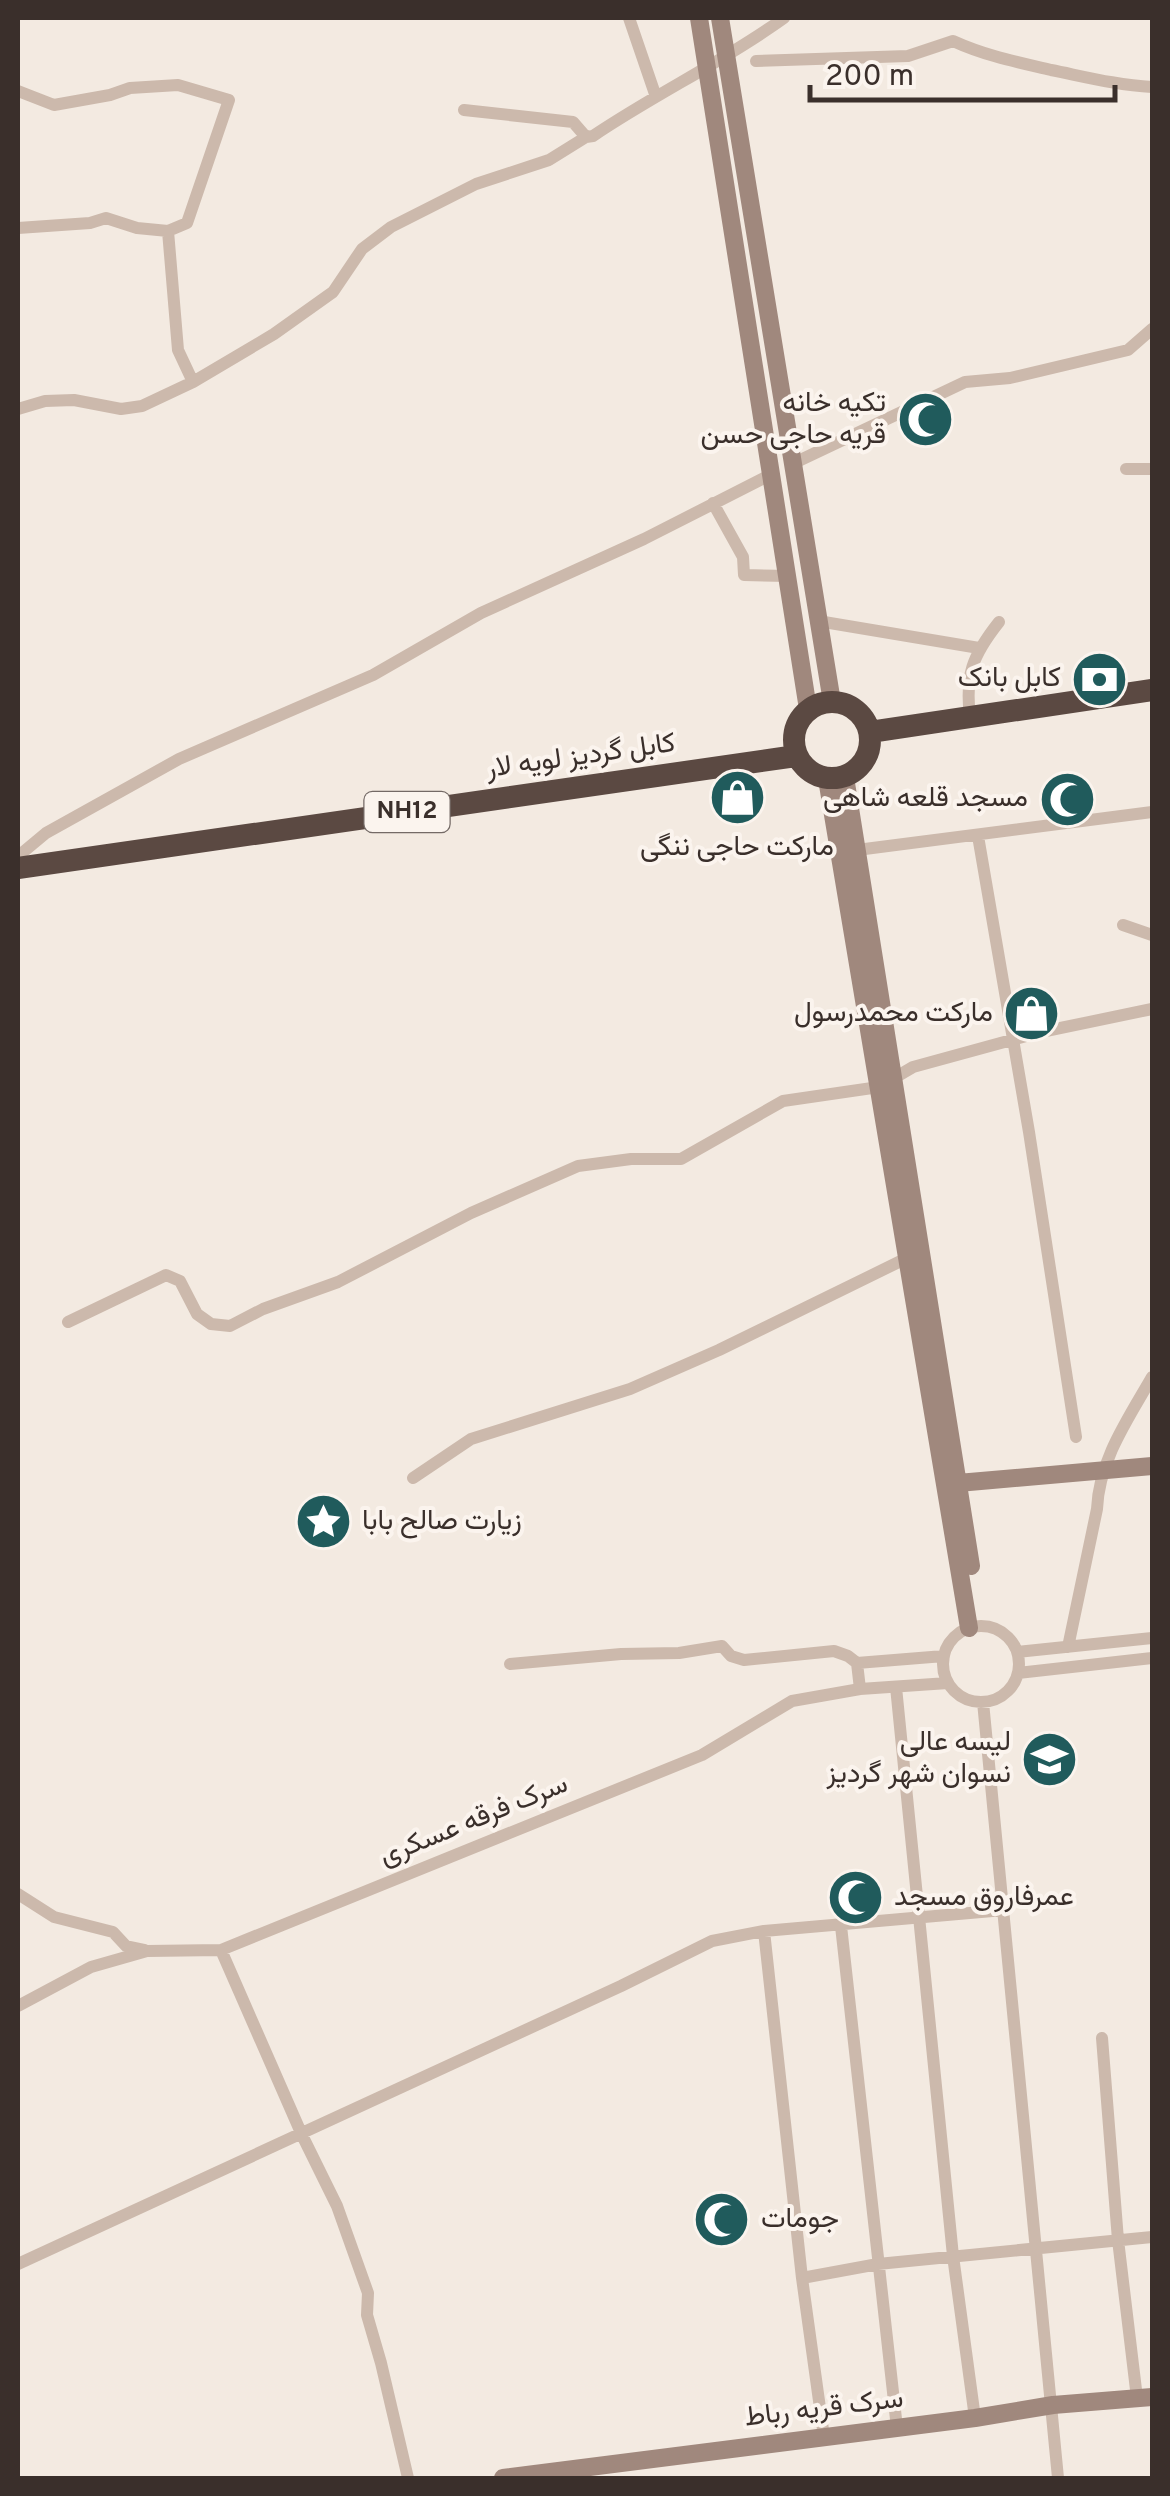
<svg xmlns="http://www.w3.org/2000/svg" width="1170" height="2496" font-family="Overpass,Vazirmatn,sans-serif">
<rect width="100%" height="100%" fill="#f3eae1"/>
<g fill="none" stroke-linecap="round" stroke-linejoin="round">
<path stroke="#ccb9ac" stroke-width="12" d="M629 18 655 94
M756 61 908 56 953 41C986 56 1017 62 1051 70 1086 77 1117 85 1152 87
M18 91 54 105 110 95 130 88 178 85 229 100 187 223 168 231 137 228 106 218 90 223 18 228
M464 110 573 122 586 137 593 136C655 94 723 62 784 18
M168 231 178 350 193 382
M18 409 45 401 74 400 121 409 142 406 193 382 274 334 333 292 362 249 391 227 476 184 549 160 586 137
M792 464 965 382 1010 378 1128 350 1152 329
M1126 469H1152
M713 503 743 557 744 575 789 576
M818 621 979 648
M970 718C965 675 972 656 999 622
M978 836 1029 1132 1076 1437
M857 850 1152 812
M22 853 46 833 179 759 373 675 481 613 644 539 772 474
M1123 925 1152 935
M68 1322 166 1275 180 1281 197 1314 211 1324 230 1326 263 1309 338 1282 471 1213 578 1166 631 1159H681L783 1101 879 1087 913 1067 1041 1032 1152 1009
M413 1478 471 1439 630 1389 719 1350 907 1258
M943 1664a38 38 0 1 1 76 0a38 38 0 1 1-76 0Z
M1068 1647 1097 1509C1099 1460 1128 1419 1152 1377
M1017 1652 1152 1638
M510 1664 621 1654 679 1653 722 1646 731 1656 744 1660 834 1651 848 1656 857 1663
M1018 1673 1152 1658
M896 1687 953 2256 975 2418
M860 1689 857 1663 944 1656
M983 1702 1058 2478
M18 1894 54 1917 113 1932 126 1946 145 1950
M841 1926 897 2428
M764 1931 802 2278 824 2437
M221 1950 302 2135 337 2206 368 2293 367 2315 381 2363 408 2478
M18 2006 91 1967 147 1951 221 1950 702 1755 792 1701 860 1689 948 1683
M1102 2038 1118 2240 1137 2398
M18 2264 621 1986 712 1941 764 1931 1004 1910
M802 2278 878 2264 1152 2237"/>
<path stroke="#a0887d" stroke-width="18" d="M699 18 808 709
M720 18 832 702
M845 777 971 1566
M827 779 969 1628
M958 1483 1152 1466
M503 2478 975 2418 1053 2405 1152 2397"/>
<path stroke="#5b4942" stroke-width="22" d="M794 740a38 38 0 1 1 76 0a38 38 0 1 1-76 0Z
M870 732 1152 690
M18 868 796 756"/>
</g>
<defs>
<symbol id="mosque-disc" viewBox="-11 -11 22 22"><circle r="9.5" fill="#205b5c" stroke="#fbf4ee"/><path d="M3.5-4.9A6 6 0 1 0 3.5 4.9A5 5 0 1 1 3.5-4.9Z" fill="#fff"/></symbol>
<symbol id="bank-disc" viewBox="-11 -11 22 22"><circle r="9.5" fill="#205b5c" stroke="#fbf4ee"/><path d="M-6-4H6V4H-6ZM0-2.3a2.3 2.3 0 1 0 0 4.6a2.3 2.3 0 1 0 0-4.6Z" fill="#fff"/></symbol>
<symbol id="shop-disc" viewBox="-11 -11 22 22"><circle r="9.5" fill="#205b5c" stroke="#fbf4ee"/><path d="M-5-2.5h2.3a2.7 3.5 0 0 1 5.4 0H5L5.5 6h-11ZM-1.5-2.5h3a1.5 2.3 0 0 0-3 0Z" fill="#fff"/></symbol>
<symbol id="sight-disc" viewBox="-11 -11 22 22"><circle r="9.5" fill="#205b5c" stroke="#fbf4ee"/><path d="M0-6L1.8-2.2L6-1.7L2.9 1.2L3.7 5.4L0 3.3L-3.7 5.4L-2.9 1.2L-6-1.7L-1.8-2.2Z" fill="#fff"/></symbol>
<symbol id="school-disc" viewBox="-11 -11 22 22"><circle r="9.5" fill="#205b5c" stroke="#fbf4ee"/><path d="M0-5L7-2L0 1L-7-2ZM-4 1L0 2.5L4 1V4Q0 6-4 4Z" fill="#fff"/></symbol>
</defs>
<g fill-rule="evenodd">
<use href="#mosque-disc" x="894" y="388" width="63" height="63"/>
<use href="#bank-disc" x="1068" y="648" width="63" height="63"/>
<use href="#shop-disc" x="706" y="766" width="63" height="63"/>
<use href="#mosque-disc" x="1036" y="768" width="63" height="63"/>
<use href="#shop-disc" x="1000" y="982" width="63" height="63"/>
<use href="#sight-disc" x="292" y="1490" width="63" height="63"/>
<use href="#school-disc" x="1018" y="1728" width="63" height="63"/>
<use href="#mosque-disc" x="824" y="1866" width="63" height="63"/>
<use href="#mosque-disc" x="690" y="2188" width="63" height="63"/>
</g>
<g text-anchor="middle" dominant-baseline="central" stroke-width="8" stroke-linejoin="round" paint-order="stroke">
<rect fill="#fbf4ee" stroke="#746a66" stroke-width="2.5" x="364.5" y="792" width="85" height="40" rx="8"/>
<g font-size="25" font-weight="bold" fill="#3a2f2b">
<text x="407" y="812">NH12</text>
</g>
<g font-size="28" fill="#3a2f2b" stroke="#fbf4ee" text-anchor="end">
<text x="886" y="404">تکیه خانه<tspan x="886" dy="32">قریه حاجی حسن</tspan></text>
<text x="1061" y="679">کابل بانک</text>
<text x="1028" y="799">مسجد قلعه شاهی</text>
<text x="737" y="848" text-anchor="middle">مارکت حاجی ننگی</text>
<text x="993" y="1014">مارکت محمدرسول</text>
<text x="362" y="1522" text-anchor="start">زیارت صالح بابا</text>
<text x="1011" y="1743">لیسه عالی<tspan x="1011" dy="32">نسوان شهر گردیز</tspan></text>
<text x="894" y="1898" text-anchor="start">عمرفاروق مسجد</text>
<text x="761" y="2220" text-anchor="start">جومات</text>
</g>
<g font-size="28" fill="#3a2f2b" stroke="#fbf4ee">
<text transform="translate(581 757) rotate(-8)">کابل گردیز لویه لار</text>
<text transform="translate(474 1821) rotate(-22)">سرک فرقه عسکری</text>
<text transform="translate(824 2409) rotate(-7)">سرک قریه رباط</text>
</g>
</g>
<rect width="1170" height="2496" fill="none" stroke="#3a2f2b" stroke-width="40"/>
<path d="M810 85v15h305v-15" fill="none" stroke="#3a2f2b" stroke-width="5"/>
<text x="825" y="85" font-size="30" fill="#3a2f2b" stroke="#fbf4ee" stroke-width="8" paint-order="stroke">200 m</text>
</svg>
